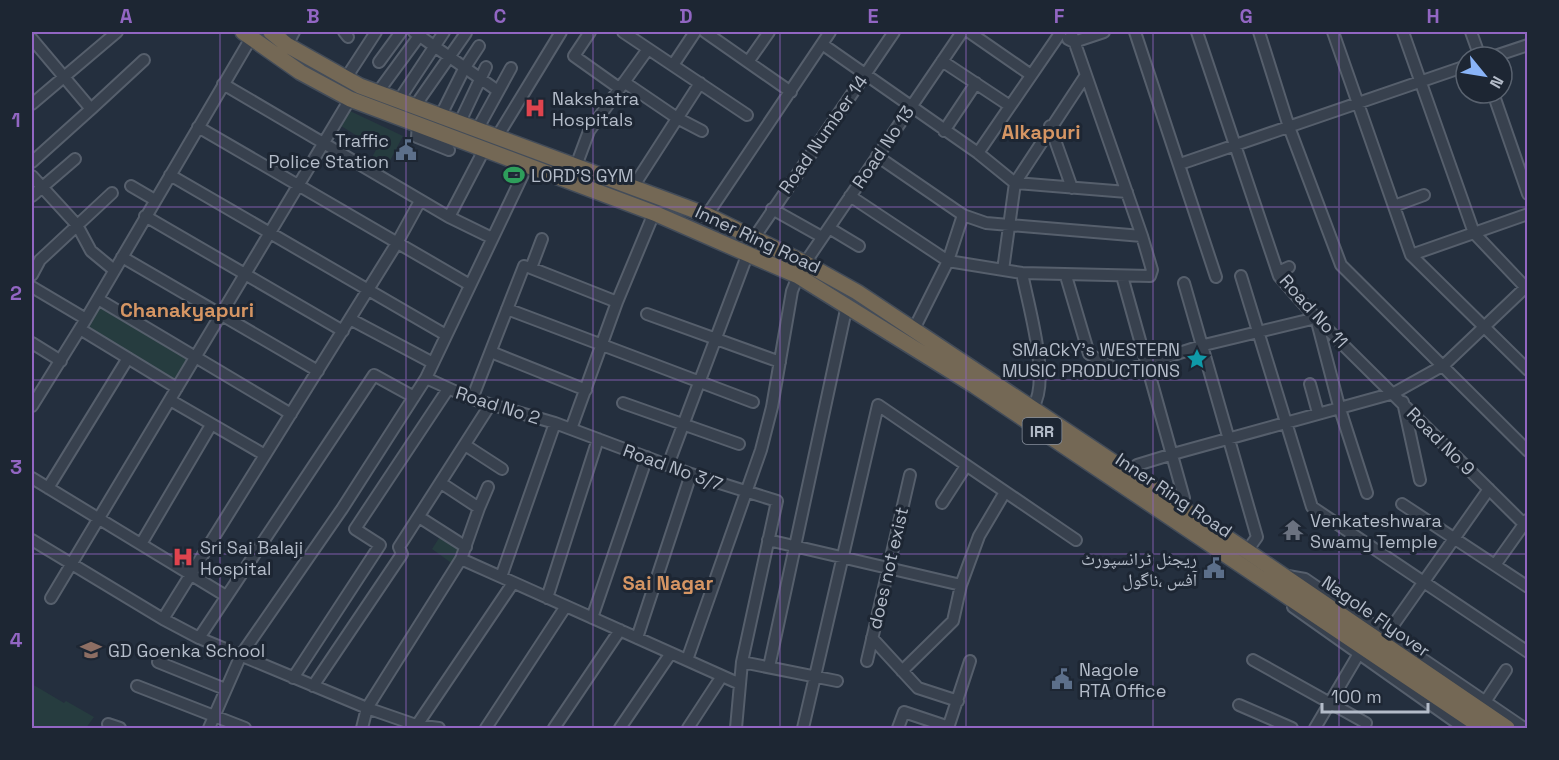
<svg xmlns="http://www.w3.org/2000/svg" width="1559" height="760" font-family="'Space Grotesk','Noto Naskh Arabic',sans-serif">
<rect width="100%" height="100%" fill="#242f3e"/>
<path fill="#263c3f" d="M350 111 403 136 384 172 369 163 377 148 341 126Z
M99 303 190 359 176 382 85 327Z
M443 532 466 547 457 567 432 549Z
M32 684 64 703 66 701 94 717 86 728H32Z"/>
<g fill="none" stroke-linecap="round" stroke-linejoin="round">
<defs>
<path id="minor" d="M344 32 348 37
M414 32 498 91
M590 32 574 56 619 88
M623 32 747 115
M705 32 791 92
M969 32 1031 75
M1135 32 1216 277
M1197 32 1279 276 1316 318 1524 524
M1259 32 1289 127 1341 265 1528 451
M1333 32 1411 255 1528 370
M1403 32 1474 233 1528 290
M1471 32 1480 57
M32 39 91 109 32 162
M1068 39 1074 42 1104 32
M822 44 978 153 1015 183 1127 192
M287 45 294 32
M1492 57 1528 45
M942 61 1010 106
M379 62 401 32
M748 62 769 32
M673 65 695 32
M346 78 376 32
M624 82 677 118 702 131
M223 84 449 217
M378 92 422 32
M1493 93 1528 194
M399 100 444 32
M32 104 117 32
M415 106 466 33
M91 109 144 60
M440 117 464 69 479 46
M418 123 417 137 449 150
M459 124 486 67
M1050 126 1072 188
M198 127 470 285
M477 130 511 68
M944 131 976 83
M497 137 561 32
M485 148 449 217 492 238
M978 153 1061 32
M877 156 963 215 986 223 1142 236
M1180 164 1466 66
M576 166 589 131 648 49
M170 175 446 335
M32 176 77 225 91 251 114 270
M131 186 155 200
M633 187 700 83
M32 196 75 159
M850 196 948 261 1022 273 1150 276 1152 270 1142 236 1071 32
M1394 206 1424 195
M772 209 822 237
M707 215 830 32
M145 216 343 331
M829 228 859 246
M754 238 894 32
M1411 255 1528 214
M122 257 318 371
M805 263 962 32
M531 268 617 302
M1003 270 1015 183 1086 75
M1278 272 1289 267
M1022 273C1028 305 1051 380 1033 407
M32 275 40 260 112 193
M1066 276 1089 354 1121 372 1204 345 1316 318 1339 406 1367 493
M1122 276 1184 498 1179 506
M1241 276 1312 507 1528 652
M1184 283 1257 537 1247 551
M32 287 86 319
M98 299 291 414
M507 309 753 402
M647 314 780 362
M350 319 433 363
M80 329 177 388
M914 329 948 261 963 215
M32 343 61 361
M491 352 586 390
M426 378 472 399 555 423 691 474 777 501 742 662 736 728
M1310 384 1318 413
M472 399 524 266 531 268 542 239
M170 400 265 455
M1403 402 1420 480
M623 403 739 444
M32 406 86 319 251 38
M571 429 617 302 654 213
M465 445 502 469
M668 465 748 253
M1131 473 1137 465 1173 454 1394 393 1444 365 1528 285
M32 478 226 596
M48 488 128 358
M942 503 966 466
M1402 504 1528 587
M479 508 488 487
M419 517 466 547
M32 540 163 619 199 638 367 708 416 725 439 728
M768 540 961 585
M141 544 211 425
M461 559 740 684
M1495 565 1527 520
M1288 576 1305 579 1524 728
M501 577 555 423
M51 598 350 99
M547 598 598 439
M1293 607 1464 728
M592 618 647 457
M163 619 397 243 420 201
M199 638 374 375 414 397
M637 638 691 474
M872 638 918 688 958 701
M1382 641 1489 489
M687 660 761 450 772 407 792 291 798 276
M1253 660 1366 723
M867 661 910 475
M158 662 225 689
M742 662 837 681
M769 667 847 305
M902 671 953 621 961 585 979 536 1005 492
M293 678 380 545 355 529 448 389
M137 686 245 728
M313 686 402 554 399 547 490 405
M1485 702 1506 670
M1239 705 1292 728
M108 724 120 728
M209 728 241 655 342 509 426 378 528 164
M362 728 367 708 461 559 479 508 441 483
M415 728 513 583
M486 728 566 606
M554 728 620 630
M620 728 671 653
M688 728 722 676
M803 728 878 405 1076 540
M898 728 904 712 949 727
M948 728 970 661
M1315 728 1361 650"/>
<path id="highway" d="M243 32 300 72 350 99 654 213 798 276 975 386 1483 728
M271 32 287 45 360 86 707 215 805 263 857 292 1247 551 1507 728"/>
</defs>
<use href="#minor" stroke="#565f6c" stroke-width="14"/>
<use href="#highway" stroke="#434c59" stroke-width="18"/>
<use href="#minor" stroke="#38414e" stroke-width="10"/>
<use href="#highway" stroke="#746855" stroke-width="15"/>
</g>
<path fill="none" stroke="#9266c3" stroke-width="1.5" stroke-opacity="0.55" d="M220 32V728M406 32V728M593 32V728M780 32V728M966 32V728M1153 32V728M1339 32V728M32 207H1528M32 380H1528M32 554H1528"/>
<defs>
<symbol id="hospital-bare" viewBox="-9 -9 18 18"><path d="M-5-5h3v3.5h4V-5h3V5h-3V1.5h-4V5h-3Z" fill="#e0444e" stroke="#1d2633" stroke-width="2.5" paint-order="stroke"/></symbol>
<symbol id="civic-bare" viewBox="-9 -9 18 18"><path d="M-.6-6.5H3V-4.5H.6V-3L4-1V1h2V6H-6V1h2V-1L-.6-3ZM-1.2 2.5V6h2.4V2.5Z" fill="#5c6f8a" stroke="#1d2633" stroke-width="2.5" paint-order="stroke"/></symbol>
<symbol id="stadium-bare" viewBox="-9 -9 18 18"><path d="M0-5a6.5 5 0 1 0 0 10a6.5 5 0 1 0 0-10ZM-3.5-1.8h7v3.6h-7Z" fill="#2e9e5b" stroke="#1d2633" stroke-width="2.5" paint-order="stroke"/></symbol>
<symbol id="sight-bare" viewBox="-9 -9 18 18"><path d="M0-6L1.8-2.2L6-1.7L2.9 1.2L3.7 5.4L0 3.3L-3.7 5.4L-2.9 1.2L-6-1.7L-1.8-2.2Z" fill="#0f9aa8" stroke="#1d2633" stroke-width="2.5" paint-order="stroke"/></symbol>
<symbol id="temple-bare" viewBox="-9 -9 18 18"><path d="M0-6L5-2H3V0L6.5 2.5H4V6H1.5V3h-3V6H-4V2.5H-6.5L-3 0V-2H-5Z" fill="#6b7280" stroke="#1d2633" stroke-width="2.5" paint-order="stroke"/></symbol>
<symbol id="school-bare" viewBox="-9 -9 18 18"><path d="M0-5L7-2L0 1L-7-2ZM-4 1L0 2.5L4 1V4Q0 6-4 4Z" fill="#8d6e63" stroke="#1d2633" stroke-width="2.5" paint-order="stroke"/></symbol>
</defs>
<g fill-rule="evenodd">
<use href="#hospital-bare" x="520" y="93" width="30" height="30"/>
<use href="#civic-bare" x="391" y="135" width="30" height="30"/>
<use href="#stadium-bare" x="499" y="160" width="30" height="30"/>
<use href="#sight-bare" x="1182" y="344" width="30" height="30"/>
<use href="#temple-bare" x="1278" y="515" width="30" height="30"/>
<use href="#hospital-bare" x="168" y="542" width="30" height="30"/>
<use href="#civic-bare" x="1199" y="553" width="30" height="30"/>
<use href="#school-bare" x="76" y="635" width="30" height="30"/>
<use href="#civic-bare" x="1047" y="664" width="30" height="30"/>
</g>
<g text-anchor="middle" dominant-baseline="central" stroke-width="6" stroke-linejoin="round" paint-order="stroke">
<rect fill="#1d2633" stroke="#878f9c" stroke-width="1.5" x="1022.5" y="418" width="39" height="26" rx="4.5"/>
<g font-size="16" font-weight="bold" fill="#b4bcc9">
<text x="1042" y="431">IRR</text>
</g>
<g font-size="18" fill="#b4bcc9" stroke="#1d2633" text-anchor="start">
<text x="552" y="98">Nakshatra<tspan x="552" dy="21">Hospitals</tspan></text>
<text x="389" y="140" text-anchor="end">Traffic<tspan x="389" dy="21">Police Station</tspan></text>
<text x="531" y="175">LORD'S GYM</text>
<text x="1180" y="349" text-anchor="end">SMaCkY's WESTERN<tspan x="1180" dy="21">MUSIC PRODUCTIONS</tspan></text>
<text x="1310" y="520">Venkateshwara<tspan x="1310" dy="21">Swamy Temple</tspan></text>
<text x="200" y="547">Sri Sai Balaji<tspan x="200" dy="21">Hospital</tspan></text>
<text x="1197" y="558" text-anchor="end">ریجنل ٹرانسپورٹ<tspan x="1197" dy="21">آفس ،ناگول</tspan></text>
<text x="108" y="650">GD Goenka School</text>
<text x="1079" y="669">Nagole<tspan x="1079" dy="21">RTA Office</tspan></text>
</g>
<g font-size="18" fill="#b4bcc9" stroke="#1d2633">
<text transform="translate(823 134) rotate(-55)">Road Number 14</text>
<text transform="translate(883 147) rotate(-56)">Road No 13</text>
<text transform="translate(758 239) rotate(25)">Inner Ring Road</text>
<text transform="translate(1314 311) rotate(48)">Road No 11</text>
<text transform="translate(498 405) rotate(18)">Road No 2</text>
<text transform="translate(1441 441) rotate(45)">Road No 9</text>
<text transform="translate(673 467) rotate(20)">Road No 3/7</text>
<text transform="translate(1174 495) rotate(34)">Inner Ring Road</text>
<text transform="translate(888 568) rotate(-77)">does not exist</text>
<text transform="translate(1376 616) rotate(35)">Nagole Flyover</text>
</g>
<g font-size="20" font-weight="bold" fill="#d59563" stroke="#1d2633">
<text x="1041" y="132">Alkapuri</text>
<text x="187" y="310">Chanakyapuri</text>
<text x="668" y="583">Sai Nagar</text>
</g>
</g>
<rect width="1559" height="760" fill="none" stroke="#1d2633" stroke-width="66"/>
<g transform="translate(1484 75) rotate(120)"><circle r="28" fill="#1d2633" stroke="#59626f" stroke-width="1.5"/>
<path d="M0-4.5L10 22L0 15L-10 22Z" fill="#8ab4f8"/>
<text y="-9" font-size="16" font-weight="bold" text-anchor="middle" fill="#b4bcc9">N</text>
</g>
<path d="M1322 703v9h106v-9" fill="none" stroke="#b4bcc9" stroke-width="3"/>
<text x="1331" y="703" font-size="18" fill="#b4bcc9" stroke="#1d2633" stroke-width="4.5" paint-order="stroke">100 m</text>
<rect x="33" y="33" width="1493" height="694" fill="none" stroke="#9266c3" stroke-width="2"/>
<g font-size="20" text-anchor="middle" font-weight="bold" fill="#9266c3">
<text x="126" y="23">A</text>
<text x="313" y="23">B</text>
<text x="500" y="23">C</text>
<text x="686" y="23">D</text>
<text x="873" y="23">E</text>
<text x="1059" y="23">F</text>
<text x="1246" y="23">G</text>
<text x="1433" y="23">H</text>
<text x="16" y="127">1</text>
<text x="16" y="300">2</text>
<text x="16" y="474">3</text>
<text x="16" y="647">4</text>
</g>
</svg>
